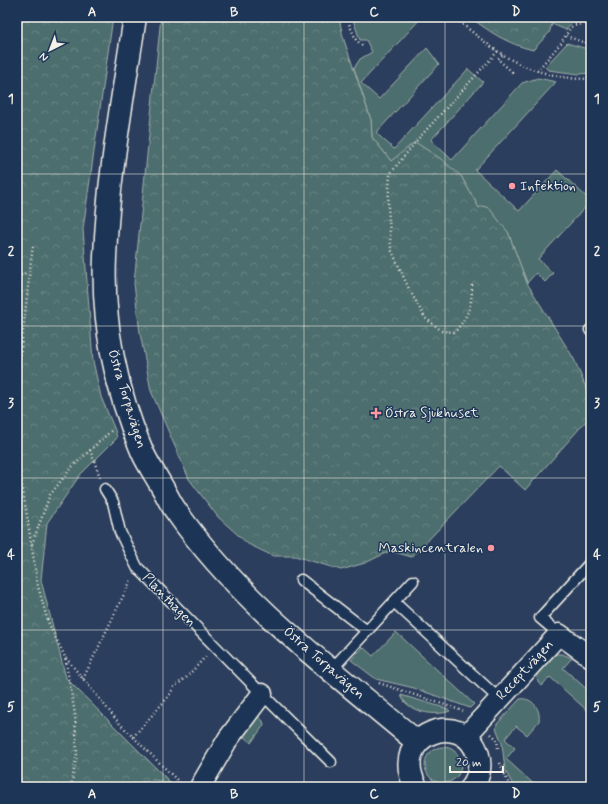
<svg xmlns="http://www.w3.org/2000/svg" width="608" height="804" font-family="Mynerve,sans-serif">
<defs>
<pattern id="forest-crowns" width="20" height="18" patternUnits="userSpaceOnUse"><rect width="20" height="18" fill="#4d6e6e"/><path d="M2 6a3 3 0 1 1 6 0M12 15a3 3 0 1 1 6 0" fill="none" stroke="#678383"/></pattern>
</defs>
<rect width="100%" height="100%" fill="#2c3e5d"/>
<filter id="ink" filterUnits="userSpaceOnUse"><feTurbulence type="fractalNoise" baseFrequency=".025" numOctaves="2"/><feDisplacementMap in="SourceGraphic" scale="8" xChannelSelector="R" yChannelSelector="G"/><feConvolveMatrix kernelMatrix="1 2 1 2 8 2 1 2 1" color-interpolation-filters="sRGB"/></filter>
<g filter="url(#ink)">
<path fill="#4d6e6e" stroke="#a0b0ab" d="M352 17H422L361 83 379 99 427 48 439 64 376 133 394 149 468 69 483 82 431 140 452 160 522 83 538 78 556 82 475 170 519 211 557 170 591 201 538 259 553 273 545 282 536 273 527 283 508 232 479 208 461 176 391 161 372 137 371 120 354 68 360 59 372 52 366 40H360Z
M546 17H591L572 22 566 30 552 24Z
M567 43 591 50V73L579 74 548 70 545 67Z
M396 632 474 704 470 708 414 688 376 679 351 660 363 647 373 656Z
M555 654H562L572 658 563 668 591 693V714L550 677 541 686C530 674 543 659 555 654Z
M401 695 448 709 450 711C435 717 406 712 401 695Z
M520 699C532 697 541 709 539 721L527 735 516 726 505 739 515 748 506 759 537 787H514L505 770 502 743 496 728 497 724Z
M258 716 263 721 264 725 251 743 242 735Z
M425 765a18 18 0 1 1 36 0a18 18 0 1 1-36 0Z"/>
<path fill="url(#forest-crowns)" stroke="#a0b0ab" d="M17 17H113L83 229 93 361 101 397 115 430 117 438 80 475 47 523 41 580 66 678 171 783 154 780 114 787H17Z
M161 17H339L343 37 371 120 372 137 391 161 415 142 441 159 461 176 479 208 482 206 489 208 508 232 527 283 574 359 590 397 591 409 587 420 525 490 499 466 412 557 390 551 365 563 341 570 295 556H273L248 544 218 517 189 479 151 391 140 333 134 283Z
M470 17H546L552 24 549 33 533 50C508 44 491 33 470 17Z"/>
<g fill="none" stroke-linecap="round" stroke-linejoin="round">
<defs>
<path id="lane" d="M590 330 591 331
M105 489 113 502 120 532 137 567 262 694 331 762
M301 580 367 631
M394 602 498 698
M559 634 540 618 591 562
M331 670 413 581"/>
<path id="street" d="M466 736 559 634 591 657
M200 787 228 739 262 694"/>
<path id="secondary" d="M135 17C123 97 108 176 105 257 102 323 116 391 142 451 147 463 155 474 161 485 166 493 170 503 176 511 239 602 333 671 417 742
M416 787C387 734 464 707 478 755 481 766 479 777 472 787"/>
</defs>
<use href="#lane" stroke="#f4f1e8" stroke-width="13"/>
<use href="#street" stroke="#f4f1e8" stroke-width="23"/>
<use href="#secondary" stroke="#f4f1e8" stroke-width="25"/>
<path stroke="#f4f1e8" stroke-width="2.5" stroke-dasharray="1 3" stroke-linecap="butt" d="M346 17 356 40 363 46
M453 17C489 44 508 66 554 75 566 78 579 80 591 78
M565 17 576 24
M566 36 591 45
M502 55 498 59 512 72 511 73
M537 71 561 43 571 27 591 21
M17 277 28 272
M472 285C472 306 468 316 455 332L442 331 425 318 409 289 391 249 388 205 390 174 418 139 498 51
M17 427 20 357 33 244
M90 450 100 477
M17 454 38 586 48 622 65 657 75 714 77 754 71 787
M32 544 50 495 71 468 113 429
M66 658 120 724 182 785
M83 679 131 580
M379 683 463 711
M491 734 497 739 498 748
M133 737 169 696 174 687 186 678 206 656
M500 763 510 787"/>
<use href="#lane" stroke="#1d3557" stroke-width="10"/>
<use href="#street" stroke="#1d3557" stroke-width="20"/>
<use href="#secondary" stroke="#1d3557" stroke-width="22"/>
</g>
</g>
<path fill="none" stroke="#f4f1e8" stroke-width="1" stroke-opacity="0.55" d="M163 17V787M304 17V787M445 17V787M17 174H591M17 326H591M17 478H591M17 630H591"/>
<g fill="#ff9aa2" stroke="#1d3557" stroke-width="1.5">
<circle cx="512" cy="186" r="4"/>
<path d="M374 407h4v4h4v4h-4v4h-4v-4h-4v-4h4z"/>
<circle cx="491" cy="548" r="4"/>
</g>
<g text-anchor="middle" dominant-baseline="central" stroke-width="3" stroke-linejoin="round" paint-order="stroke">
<g font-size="14" fill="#f4f1e8" stroke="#1d3557" text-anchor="start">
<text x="520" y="186">Infektion</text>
<text x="385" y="413">Östra Sjukhuset</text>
<text x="483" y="548" text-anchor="end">Maskincentralen</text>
</g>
<g font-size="14" fill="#f4f1e8" stroke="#1d3557">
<text transform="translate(127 399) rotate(73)">Östra Torpavägen</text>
<text transform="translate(169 600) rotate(46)">Planthagen</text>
<text transform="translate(324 663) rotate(41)">Östra Torpavägen</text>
<text transform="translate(525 670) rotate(-47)">Receptvägen</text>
</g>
</g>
<rect width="608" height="804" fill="none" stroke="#1d3557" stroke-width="44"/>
<g transform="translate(50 50) rotate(222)" stroke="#1d3557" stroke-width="3" paint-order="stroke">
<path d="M0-3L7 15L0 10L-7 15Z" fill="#f4f1e8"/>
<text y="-6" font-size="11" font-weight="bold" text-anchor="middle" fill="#f4f1e8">N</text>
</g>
<path d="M450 766v6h53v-6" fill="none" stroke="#f4f1e8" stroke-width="2"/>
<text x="456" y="766" font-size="12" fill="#f4f1e8" stroke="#1d3557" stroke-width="3" paint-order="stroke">20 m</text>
<rect x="22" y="22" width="564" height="760" fill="none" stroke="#f4f1e8" stroke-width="1.5"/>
<g font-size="13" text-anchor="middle" font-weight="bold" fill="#f4f1e8">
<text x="92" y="16">A</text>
<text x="234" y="16">B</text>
<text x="374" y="16">C</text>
<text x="516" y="16">D</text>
<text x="11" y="103">1</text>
<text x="597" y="103">1</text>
<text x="11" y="255">2</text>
<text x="597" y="255">2</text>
<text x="11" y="407">3</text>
<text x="597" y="407">3</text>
<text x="11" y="559">4</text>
<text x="597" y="559">4</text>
<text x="11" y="711">5</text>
<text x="597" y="711">5</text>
<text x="92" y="798">A</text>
<text x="234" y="798">B</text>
<text x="374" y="798">C</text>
<text x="516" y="798">D</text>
</g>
</svg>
